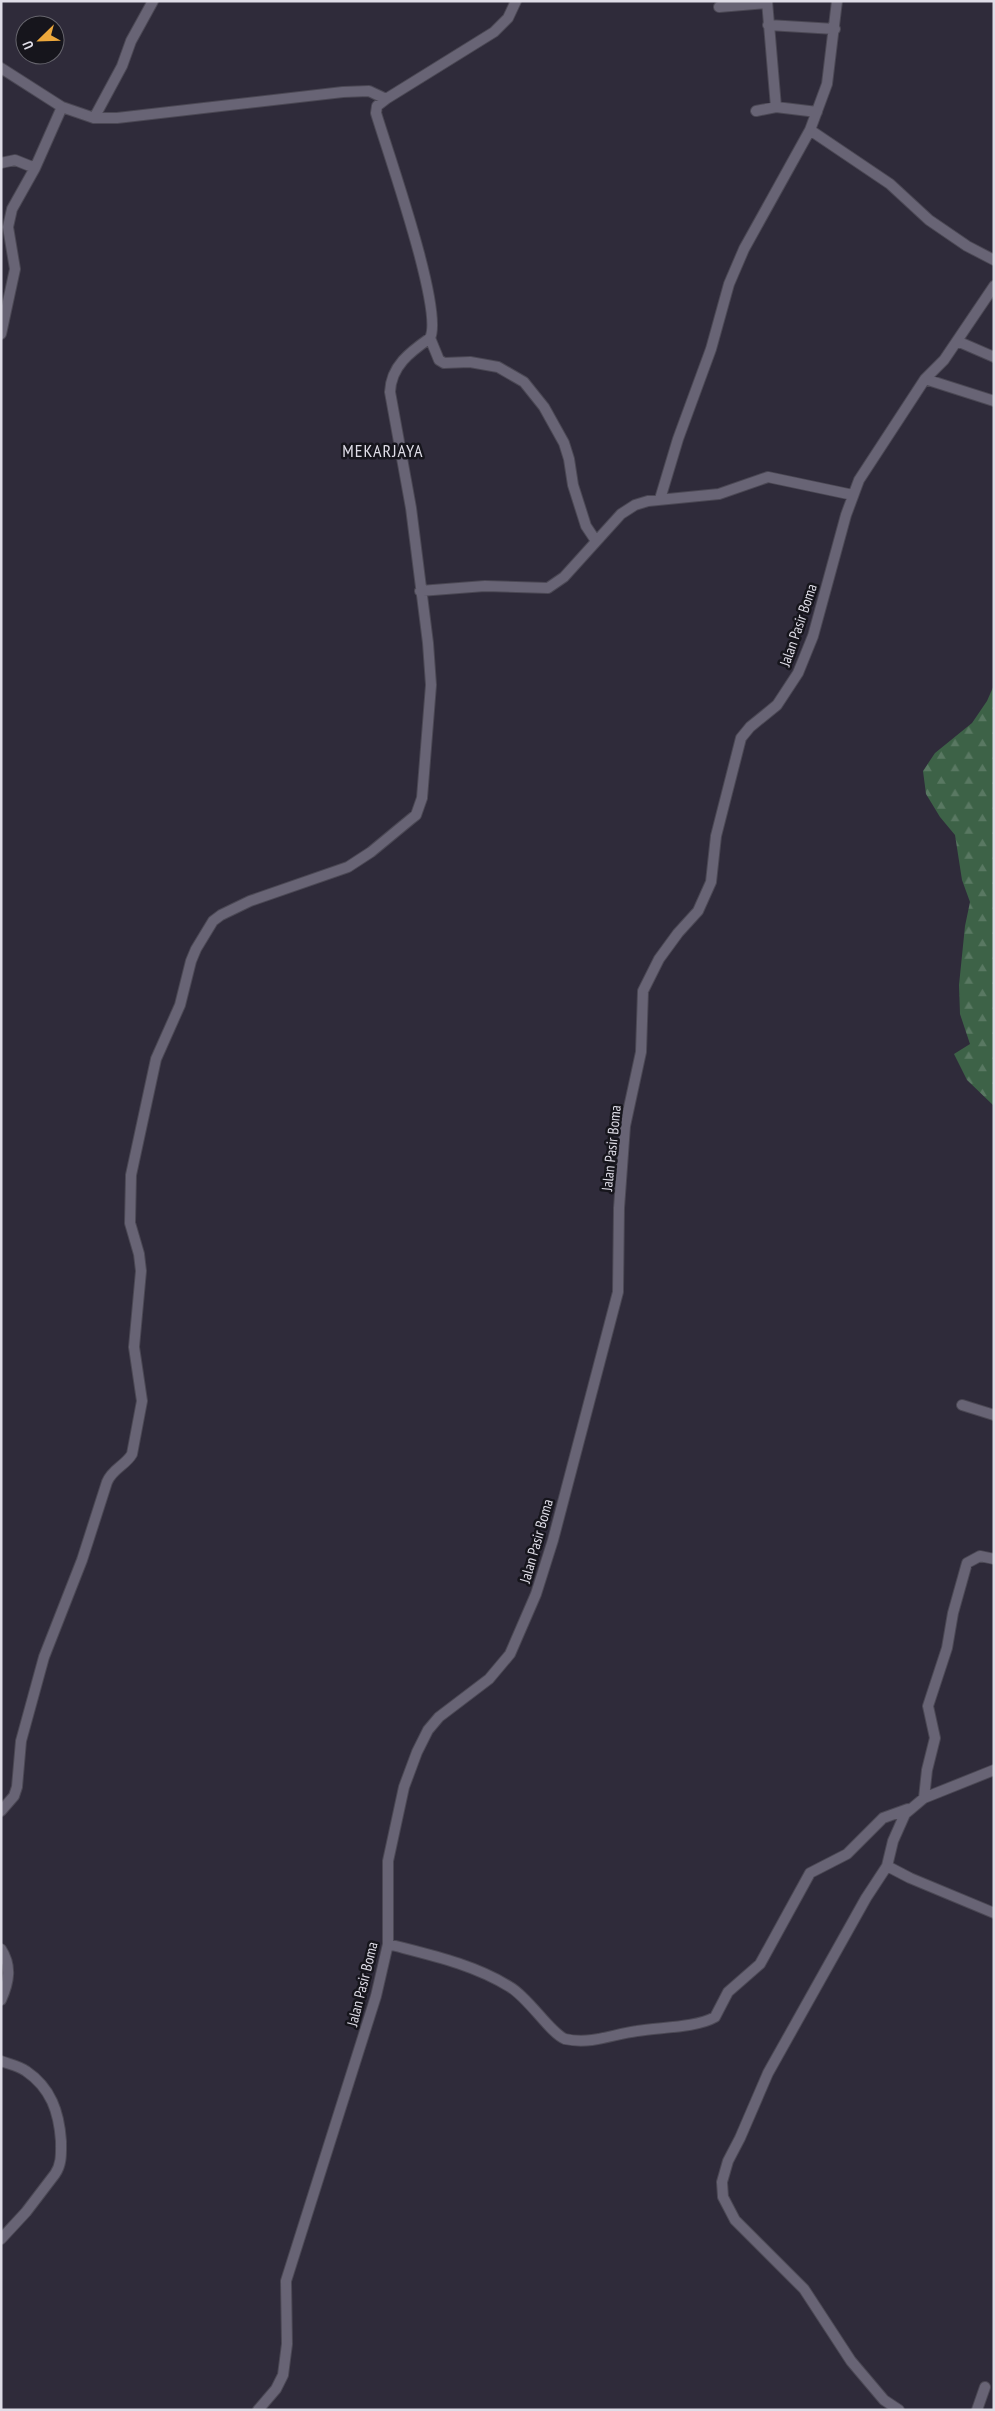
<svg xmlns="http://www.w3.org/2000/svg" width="995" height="2411" font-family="'PT Sans Narrow',sans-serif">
<defs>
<pattern id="forest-firs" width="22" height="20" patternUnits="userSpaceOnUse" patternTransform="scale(1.25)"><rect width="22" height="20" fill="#3d6247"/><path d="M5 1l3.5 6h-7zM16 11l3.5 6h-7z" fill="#597862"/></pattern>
</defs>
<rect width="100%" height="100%" fill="#2f2b3a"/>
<path fill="url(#forest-firs)" d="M994 685V1106L967 1080 954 1054 970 1044 960 1014 959 985 965 926 970 902 962 880 955 835 940 817 926 794 923 771 935 753 972 723 987 701Z"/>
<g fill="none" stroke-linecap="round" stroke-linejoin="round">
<defs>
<path id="minor" d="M767 1 776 107
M719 7 767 3
M768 25 835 29
M1 68 62 107
M756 111 776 107 817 112
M94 118 122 66 131 41 153 1
M810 130 890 184 929 220 967 246 994 260
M1 163 15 160 35 168
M1 334 15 269 8 227 12 209 35 168 62 107 94 118H117L343 92 369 91 386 99
M430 338 439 360 444 363 470 362 498 367 524 382 544 407 564 443 569 459 573 485 586 526 596 541
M957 341 994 357
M925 379 994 401
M660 499 678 439 711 349 729 284 744 249 810 130 827 84 837 1
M420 591 485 586 548 588 564 577 621 514 635 505 648 501 719 494 768 477 853 495
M962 1405 994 1415
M924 1798 927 1770 935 1738 928 1706 947 1648 953 1613 967 1563 980 1556 994 1559
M1 1811 14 1796 17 1787 21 1741 44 1657 82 1560 107 1482C112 1469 126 1465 132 1454L142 1401 134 1347 141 1271 139 1254 130 1223 131 1175 156 1059 180 1005 191 961 196 949 213 921 221 915 250 901 348 867 371 852 411 819 416 815 422 798 431 685 428 643 411 508 390 392C391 366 410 352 430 338 444 311 387 150 376 113L377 106 386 99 494 32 508 18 516 1
M887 1866 910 1878 994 1913
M388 1944C430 1955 473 1964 510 1987 529 1998 550 2033 565 2039 574 2041 583 2041 592 2040 607 2038 622 2033 637 2031 659 2027 696 2028 715 2017L728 1992 760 1964 810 1873 847 1854 883 1818 908 1809
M1 1949C12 1966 9 1982 1 2000
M1 2061C9 2064 19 2066 26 2071 51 2088 59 2112 61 2141 61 2153 62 2164 55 2174L26 2212 1 2239
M258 2410 276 2389 283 2375 287 2344 286 2281 376 1996 388 1944V1861L404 1787 417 1752 428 1730 439 1717 489 1679 510 1654 536 1594 553 1540 618 1292 619 1208 625 1126 641 1052 643 991 659 959 678 933 698 911 711 882 716 836 741 738 750 727 777 705 798 673 813 636 846 515 859 480 925 379 944 360 994 286
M899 2410 884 2400 851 2361 804 2289 735 2220 723 2197 722 2182 728 2161 740 2138 768 2073 866 1898 887 1866 893 1841 905 1814 924 1798 994 1770
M977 2410 985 2387"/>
</defs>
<use href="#minor" stroke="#4b4854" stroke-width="12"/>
<use href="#minor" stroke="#686475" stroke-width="10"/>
</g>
<g text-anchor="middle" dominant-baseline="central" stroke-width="5" stroke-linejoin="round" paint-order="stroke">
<g font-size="15" fill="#dfdde7" stroke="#16151c">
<text transform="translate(798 625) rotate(-71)">Jalan Pasir Boma</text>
<text transform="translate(611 1148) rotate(-84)">Jalan Pasir Boma</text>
<text transform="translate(536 1541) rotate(-74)">Jalan Pasir Boma</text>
<text transform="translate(362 1984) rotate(-76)">Jalan Pasir Boma</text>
</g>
<g font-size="18" letter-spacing="1" fill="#dfdde7" stroke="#16151c">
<text x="383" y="450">MEKARJAYA</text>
</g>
</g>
<rect width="995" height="2411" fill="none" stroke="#dfdde7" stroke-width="5"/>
<g transform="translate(40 40) rotate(247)"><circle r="24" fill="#16151c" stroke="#66656d"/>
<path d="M0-4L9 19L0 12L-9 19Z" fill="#eda83c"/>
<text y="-8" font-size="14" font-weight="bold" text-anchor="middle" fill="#dfdde7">U</text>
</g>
</svg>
